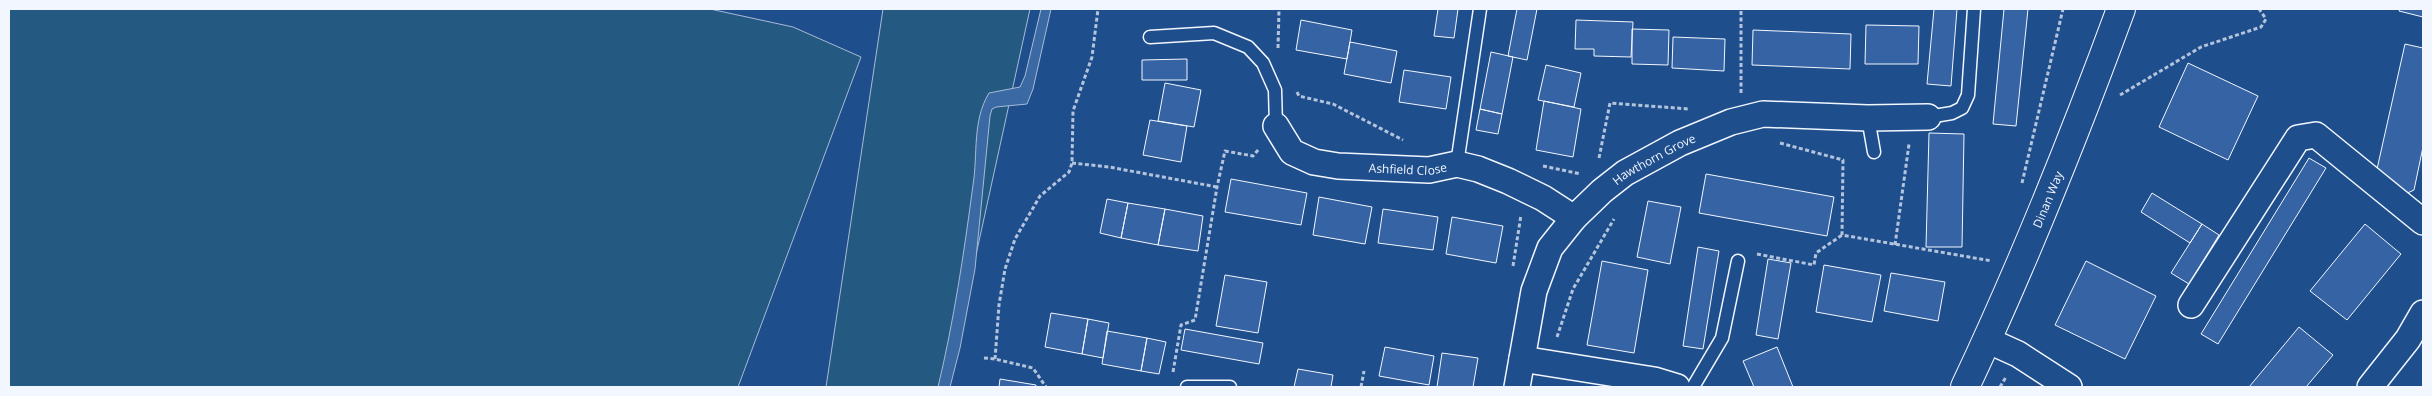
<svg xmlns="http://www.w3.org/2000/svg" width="2432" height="396" font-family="'Open Sans',sans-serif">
<rect width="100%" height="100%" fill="#1f4e8c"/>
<path fill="#245a82" stroke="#a8bbd7" d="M9 9H710L793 27 861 57 738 387H9Z
M883 9H1030L963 314 938 387H826Z"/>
<path fill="#3b69a3" stroke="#a8bbd7" d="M1041 9H1051L1033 89 1027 104 996 107 992 109 990 116 975 269 960 348 950 387H938C954 320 964 253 973 185 978 154 972 121 989 93L1020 87 1025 76Z"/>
<path fill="#3563a3" stroke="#f2f6ff" d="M1438 9H1458L1454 38 1434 36Z
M1517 9H1537L1527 60 1508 56Z
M1934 9H1957L1951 86 1927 84Z
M2004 9H2028L2016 126 1993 124Z
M2400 9H2423V17L2399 11Z
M1301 20 1352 30 1347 59 1296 50Z
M1576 20 1633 22 1631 57 1594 56V49H1575Z
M1866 25 1919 26 1918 64H1865Z
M1632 29 1669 30 1668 65 1632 64Z
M1753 30 1851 34 1850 69 1752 65Z
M1673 37 1725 39 1724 71 1672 68Z
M1350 42 1397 51 1391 83 1344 74Z
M2405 44 2423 48V147L2414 190 2399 197 2375 178Z
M1491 52 1513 57 1502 114 1480 109Z
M1187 59V80H1142V60Z
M2188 63 2258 96 2228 160 2159 127Z
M1546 65 1581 73 1574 107 1538 100Z
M1404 70 1451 77 1446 109 1399 102Z
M1165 83 1201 90 1194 127 1158 121Z
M1544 101 1581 109 1573 157 1536 150Z
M1480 109 1502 114 1498 134 1476 130Z
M1150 120 1187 126 1181 162 1143 155Z
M1929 133 1964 134 1962 247H1926Z
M2309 158 2326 168 2218 344 2201 334Z
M1706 174 1834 197 1827 236 1699 213Z
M1231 179 1307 193 1301 225 1225 212Z
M2152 193 2202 224 2190 243 2141 212Z
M1319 197 1372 207 1365 244 1313 235Z
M1107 199 1128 203 1121 238 1100 233Z
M1648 201 1681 207 1670 264 1637 257Z
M1128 203 1165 209 1158 245 1121 238Z
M1165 209 1203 216 1198 251 1158 245Z
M1383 209 1438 217 1433 250 1378 243Z
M1452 217 1503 226 1496 263 1446 254Z
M2202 224 2219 235 2189 284 2171 273Z
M2365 224 2401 254 2347 320 2310 291Z
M1698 247 1719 251 1703 349 1683 346Z
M1768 259 1791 263 1778 339 1756 335Z
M1602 261 1648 270 1634 353 1587 345Z
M2086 261 2156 296 2125 359 2055 325Z
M1824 265 1881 275 1872 322 1816 312Z
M1891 273 1945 282 1938 321 1884 311Z
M1225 275 1267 282 1258 333 1216 326Z
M1051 313 1088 319 1082 354 1045 347Z
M1088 319 1109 323 1103 358 1082 354Z
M2299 327 2333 355 2306 387H2249Z
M1185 329 1263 343 1259 364 1181 350Z
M1107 331 1147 338 1141 371 1102 364Z
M1147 338 1166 342 1159 374 1141 371Z
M1385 347 1434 356 1429 385 1379 376Z
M1777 347 1793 387H1754L1743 361Z
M1442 353 1478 358 1473 387H1437Z
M1298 369 1333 375 1331 387H1294Z
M1000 379 1036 385V387H999Z"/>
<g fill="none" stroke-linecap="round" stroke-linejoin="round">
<defs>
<path id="lane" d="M1150 37 1214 33 1248 47 1263 63 1275 90 1276 126
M1928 117 1952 113 1962 108 1968 95 1974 9
M1868 118 1874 152
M1457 164 1480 9
M1187 387H1230
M1693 387 1722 338 1738 261"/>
<g id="street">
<path id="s1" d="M1276 126 1292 152 1314 162 1338 166 1429 170 1457 164 1478 169 1508 181 1543 198 1574 218"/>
<path d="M2191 305 2298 138 2316 135 2423 222"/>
<path d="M1987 340 2018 354 2069 387"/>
<path d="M1522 359 1654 380 1677 387"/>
<path id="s2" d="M1517 387 1534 291 1550 248 1574 218 1602 191 1625 173 1680 143 1731 122 1763 114 1868 118 1928 117"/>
<path d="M2370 387 2408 339 2423 313"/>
</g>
<g id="secondary">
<path id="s3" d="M1965 387C2023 264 2074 137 2121 9"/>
</g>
</defs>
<use href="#lane" stroke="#f2f6ff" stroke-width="15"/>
<use href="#street" stroke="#f2f6ff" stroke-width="28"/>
<use href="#secondary" stroke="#f2f6ff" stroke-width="30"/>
<path stroke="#b3c4dc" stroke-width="3" stroke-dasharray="4 2.5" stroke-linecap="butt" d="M1278 48 1279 9
M1297 92 1299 96 1333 104 1403 140
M1741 93V9
M2120 95 2201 47 2261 27 2266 19 2259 9
M1780 143 1843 160 1842 235 1992 261
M1599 158 1610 103 1689 109
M1072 163 1109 167 1217 187
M1543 166 1581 174
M2022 183 2063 9
M1895 245 1909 144
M1757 254 1814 265 1816 253 1842 235
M1513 266 1521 215
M1557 337 1573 289 1614 219
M984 358 995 359 1033 368 1046 387
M995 359 999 305 1005 269 1015 239 1040 196 1069 172 1072 163 1073 111 1092 57 1098 9
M1173 372 1181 325 1195 320 1217 187 1225 151 1253 156 1259 149
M1361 387 1364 371
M2000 387 2006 377"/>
<use href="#lane" stroke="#1f4e8c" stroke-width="12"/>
<use href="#street" stroke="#1f4e8c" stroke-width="25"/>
<use href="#secondary" stroke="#1f4e8c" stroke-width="28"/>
</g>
<g text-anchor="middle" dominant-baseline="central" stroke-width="4" stroke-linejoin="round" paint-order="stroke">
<g font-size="12" fill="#f2f6ff" stroke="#1f4e8c">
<text stroke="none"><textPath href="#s2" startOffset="282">Hawthorn Grove</textPath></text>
<text stroke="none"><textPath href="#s1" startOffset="149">Ashfield Close</textPath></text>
<text stroke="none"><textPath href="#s3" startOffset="205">Dinan Way</textPath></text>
</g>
</g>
<rect width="2432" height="396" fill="none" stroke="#f2f6ff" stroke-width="20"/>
</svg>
